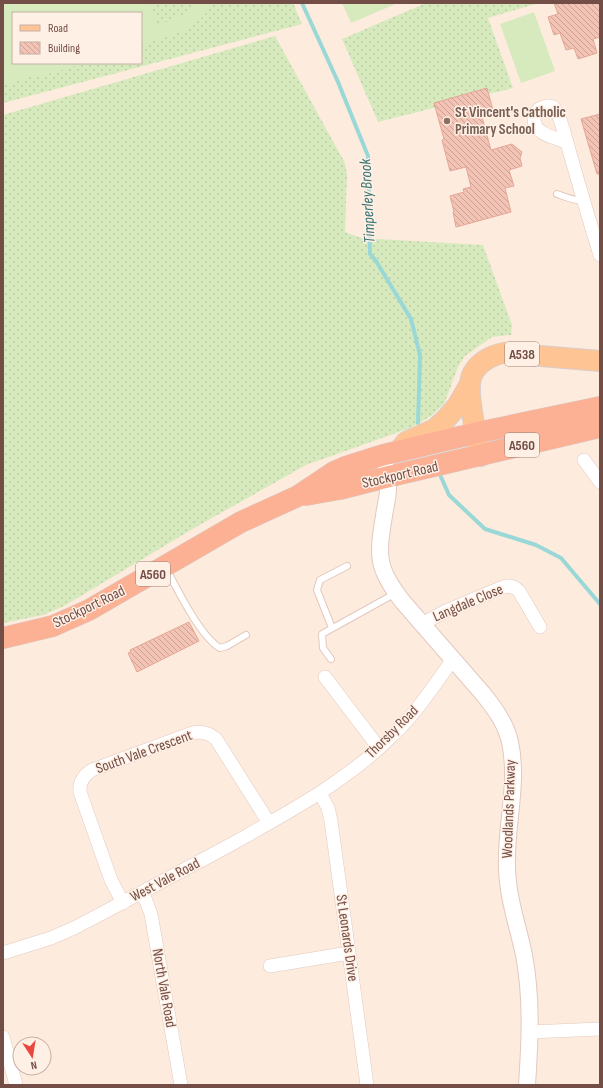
<svg xmlns="http://www.w3.org/2000/svg" width="603" height="1088" font-family="'Sofia Sans Condensed',sans-serif">
<defs>
<pattern id="grass-dots" width="8" height="8" patternUnits="userSpaceOnUse"><rect width="8" height="8" fill="#d7eabd"/><path d="M2 2h.1M6 6h.1" fill="none" stroke="#bccaa4" stroke-width="1.8" stroke-linecap="round"/></pattern>
<pattern id="building-back-hatch" width="6" height="6" patternUnits="userSpaceOnUse"><rect width="6" height="6" fill="#f3c3b5"/><path d="M-1 5l2 2M0 0l6 6M5-1l2 2" fill="none" stroke="#c9a195"/></pattern>
</defs>
<rect width="100%" height="100%" fill="#fdecde"/>
<path fill="url(#grass-dots)" fill-rule="evenodd" d="M3 3H293L302 24 3 103ZM13 13H141V63H13Z
M426 3H539L488 18 513 88 378 122 342 39Z
M275 36 345 163 347 175 345 232 361 238 483 245 512 325 511 335 492 337 465 356 458 367 444 404 431 416 410 428 306 465 196 527 64 606 43 615 3 623V115Z"/>
<path fill="#d7eabd" d="M3 3H150L157 25C173 20 186 15 197 3H214C195 32 172 35 141 44V13H13V63H83L53 73 29 77 3 85Z
M342 3H398L351 23Z
M534 12 555 71 521 83 500 24Z"/>
<g fill="none" stroke-linecap="round" stroke-linejoin="round">
<path stroke="#99d8d7" stroke-width="4" d="M302 3 338 82 368 156 370 254 376 261 411 319 420 355 418 423
M441 477 449 495 485 529 536 545 561 558 600 604"/>
</g>
<path fill="url(#building-back-hatch)" stroke="#e6a695" d="M554 3H600V37L593 39 597 53 578 59 574 48 566 50 560 33 554 35 548 17 558 14Z
M487 88 494 114 482 117 491 150 512 144 522 152 520 158 522 166 509 170 514 186 505 188 511 212 456 227 453 212H454L450 196 464 192 463 189 471 187 466 167 450 171 442 140 444 139 434 103Z
M600 114V174H597L581 119Z
M189 622 199 641 137 672 128 653 131 652 130 650Z"/>
<g fill="none" stroke-linecap="round" stroke-linejoin="round">
<defs>
<path id="service" d="M557 194C566 197 573 201 583 200
M166 568C177 589 200 636 220 648L227 646 246 635
M332 628 317 590 320 580 347 566
M331 659 323 648 322 634 396 593"/>
<path id="minor" d="M567 142C555 138 534 134 534 119 534 115 536 112 539 109 544 106 551 104 555 109 561 117 566 140 569 150 579 185 589 220 600 255
M584 460 600 482
M422 624 446 611 503 587C509 585 514 586 519 591L540 627
M325 677 379 748
M320 793 328 808 331 821 367 1085
M142 893 146 901 151 914 181 1085
M123 903 111 880 80 792C79 782 84 775 92 770L192 733C202 731 209 733 216 739L269 823
M3 953 51 938 74 928C126 901 178 873 230 845 287 813 346 782 393 735 416 713 434 686 453 659
M270 966 349 953
M530 1032 600 1029
M3 1037 16 1085"/>
<path id="tertiary" d="M383 455C385 466 388 478 388 489 388 498 385 507 384 516 377 557 377 569 403 602L484 695C495 709 506 724 510 742 519 784 505 827 507 869 508 899 518 926 524 955 532 998 530 1041 527 1085"/>
<path id="primary" d="M399 451 406 442 435 429 446 419 458 405 470 384
M481 456C477 437 466 396 471 378 475 364 491 355 504 353L600 361"/>
<path id="trunk" d="M306 495 340 489 387 477 600 427
M3 638 53 626 89 610 241 522 298 496 334 472 345 467 383 455 476 433 600 407"/>
</defs>
<use href="#service" stroke="#e3c8be" stroke-width="8"/>
<use href="#minor" stroke="#e3c8be" stroke-width="14"/>
<use href="#tertiary" stroke="#e3c8be" stroke-width="18"/>
<use href="#primary" stroke="#d8cdcb" stroke-width="22"/>
<use href="#trunk" stroke="#d8cdcb" stroke-width="22"/>
<use href="#service" stroke="#fff" stroke-width="6"/>
<use href="#minor" stroke="#fff" stroke-width="13"/>
<use href="#tertiary" stroke="#fff" stroke-width="16"/>
<use href="#primary" stroke="#fec494" stroke-width="20"/>
<use href="#trunk" stroke="#fcb094" stroke-width="21"/>
</g>
<circle fill="#8d6e63" stroke="#fff0e5" stroke-width="1.5" cx="447" cy="121" r="4"/>
<g text-anchor="middle" dominant-baseline="central" stroke-width="3" stroke-linejoin="round" paint-order="stroke">
<g fill="#fff0e5" stroke="#9d7f76" stroke-width="1">
<rect x="505" y="342" width="34" height="24" rx="3"/>
<rect x="505" y="433" width="34" height="24" rx="3"/>
<rect x="136" y="562" width="34" height="24" rx="3"/>
</g>
<g font-size="14" font-weight="bold" fill="#734e46">
<text x="522" y="354">A538</text>
<text x="522" y="445">A560</text>
<text x="153" y="574">A560</text>
</g>
<g font-size="15" font-weight="bold" fill="#785e54" stroke="#fff0e5" text-anchor="start">
<text x="455" y="112">St Vincent's Catholic<tspan x="455" dy="17">Primary School</tspan></text>
</g>
<g font-size="15" fill="#734e46" stroke="#fff0e5">
<text transform="translate(400 475) rotate(-13)">Stockport Road</text>
<text transform="translate(468 603) rotate(-23)">Langdale Close</text>
<text transform="translate(89 607) rotate(-26)">Stockport Road</text>
<text transform="translate(392 732) rotate(-45)">Thorsby Road</text>
<text transform="translate(144 752) rotate(-20)">South Vale Crescent</text>
<text transform="translate(509 809) rotate(-88)">Woodlands Parkway</text>
<text transform="translate(165 880) rotate(-28)">West Vale Road</text>
<text transform="translate(347 938) rotate(82)">St Leonards Drive</text>
<text transform="translate(164 988) rotate(80)">North Vale Road</text>
</g>
<g font-size="16" font-style="italic" fill="#387372" stroke="#fff0e5">
<text transform="translate(368 201) rotate(-93)">Timperley Brook</text>
</g>
</g>
<rect width="603" height="1088" fill="none" stroke="#734e46" stroke-width="8"/>
<rect x="12" y="12" width="130" height="52" fill="#fff0e5" stroke="#c7afa5"/>
<rect x="20" y="25" width="20" height="6" fill="#fec494" stroke="#c7afa5"/>
<text x="48" y="32" font-size="12" fill="#734e46">Road</text>
<rect x="20" y="42" width="20" height="12" fill="url(#building-back-hatch)" stroke="#c7afa5"/>
<text x="48" y="52" font-size="12" fill="#734e46">Building</text>
<g transform="translate(32 1056) rotate(168)"><circle r="19" fill="#fff0e5" stroke="#c7afa5"/>
<path d="M0-3L7 15L0 10L-7 15Z" fill="#eb473f"/>
<text y="-6" font-size="11" font-weight="bold" text-anchor="middle" fill="#734e46">N</text>
</g>
</svg>
